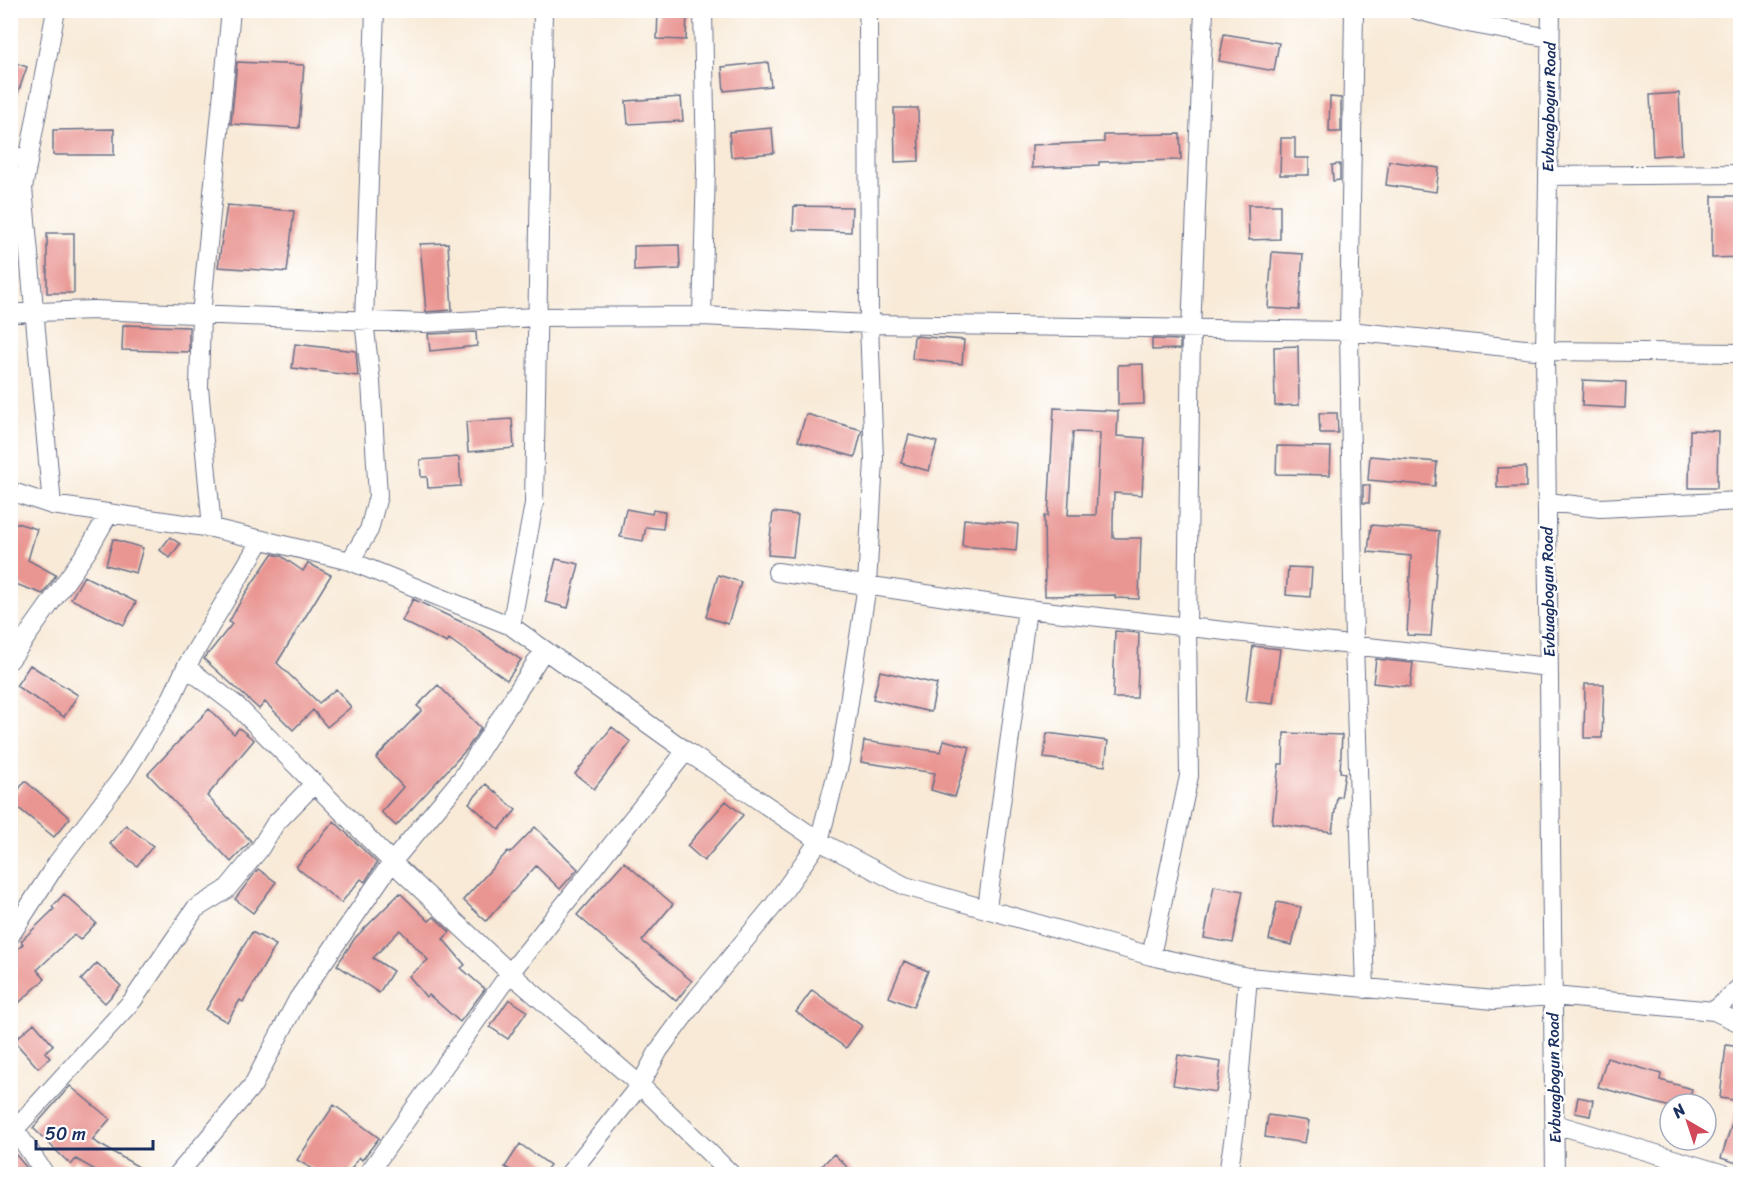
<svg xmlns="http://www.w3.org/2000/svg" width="1751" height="1185" font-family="Sriracha,sans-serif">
<rect width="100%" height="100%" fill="#fff"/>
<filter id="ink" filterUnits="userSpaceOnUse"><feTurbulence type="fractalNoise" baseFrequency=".0167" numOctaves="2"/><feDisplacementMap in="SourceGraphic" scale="12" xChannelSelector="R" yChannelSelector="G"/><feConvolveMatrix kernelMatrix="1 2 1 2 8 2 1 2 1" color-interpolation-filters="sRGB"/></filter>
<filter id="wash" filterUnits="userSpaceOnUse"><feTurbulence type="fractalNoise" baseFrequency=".008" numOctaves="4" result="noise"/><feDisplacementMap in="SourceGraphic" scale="24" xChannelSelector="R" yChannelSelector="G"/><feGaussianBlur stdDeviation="1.35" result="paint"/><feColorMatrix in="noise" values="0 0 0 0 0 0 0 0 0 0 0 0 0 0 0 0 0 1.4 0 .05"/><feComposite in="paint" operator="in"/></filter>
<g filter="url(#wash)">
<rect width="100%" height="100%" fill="#f8ead7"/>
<g id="blocks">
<path fill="#e99592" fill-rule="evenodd" d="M658 11 687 13 686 40 657 39Z
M1224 34 1279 43 1274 71 1219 61Z
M10 61 27 67 12 110 10 109Z
M237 62 304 65 299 128 231 124Z
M768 62 771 86 724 91 722 67Z
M1679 93 1682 154 1653 156 1650 95Z
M681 97 683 121 628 124 626 101Z
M1330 97 1341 98V132H1329Z
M894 108H918L919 161 895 162Z
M772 128 774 153 731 157 729 132Z
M114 129V155H53V130Z
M1180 134 1181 160 1099 162V165L1032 168V145L1104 142V135Z
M1281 138H1295V158H1309V175H1280Z
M1389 161 1439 168 1436 192 1386 185Z
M1340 164V180L1333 181 1332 165Z
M1712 196H1740V257L1712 258Z
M227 205 294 211 287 272 218 267Z
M1248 205H1280V239L1249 240Z
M794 206 852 207 851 232 793 230Z
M47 233H74V293H47Z
M448 243 452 310 426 312 420 244Z
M679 245 680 269 634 271V246Z
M1272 252 1303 254 1299 310 1268 308Z
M123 325 189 327V352L122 350Z
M476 332 477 346 430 351 428 334Z
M914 336 964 340 962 364 912 359Z
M1152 339 1180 340V349L1152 350Z
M295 344 356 351 358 376 292 368Z
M1298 346 1299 405 1275 406 1274 347Z
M1143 364 1144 404 1118 405V365Z
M1583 380 1626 382 1625 408 1582 406Z
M1054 408 1118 411 1117 436 1145 438 1142 495 1114 493 1113 519V538H1141L1139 599 1115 598V595L1045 596 1044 516H1048ZM1073 432 1100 433 1096 515H1068Z
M1319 413H1337L1338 433H1320Z
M806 414 862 430 855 457 798 441Z
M512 419 514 448 468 452 466 422Z
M1690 430 1718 431 1717 488H1689Z
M909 435 937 442 929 471 901 463Z
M1277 446 1331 447 1330 475 1276 474Z
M1370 456 1437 462 1435 486 1368 480Z
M459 457 461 486 428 488 427 477H421L420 460Z
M1526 467V487L1497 488V468Z
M1363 485H1370L1369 503H1363Z
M626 509 652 514 653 510 665 512 663 529 646 527 643 541 620 537Z
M773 512 798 515 793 557 768 555Z
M964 519 1018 524 1016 551 962 546Z
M10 521 37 529 28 560 56 575 43 594 10 582Z
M1371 525 1439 531 1431 636 1407 635 1411 556 1368 552Z
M170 537 180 544 170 558 160 550Z
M113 539 143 548 136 573 106 565Z
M272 554 281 556 303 571 308 563 331 575 277 663 319 703 336 689 351 707 327 727 313 710 293 730 265 702 259 709 204 659 232 624 229 622 243 597Z
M556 559 579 564 568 608 545 602Z
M1288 567 1312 568 1310 597 1286 595Z
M718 575 741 582 728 624 706 617Z
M84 576 136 602 124 625 71 599Z
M413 599 476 629 521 660 507 680 449 639 447 643 402 621Z
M1115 631 1139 633 1137 698H1113Z
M1253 646 1280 649 1273 704 1246 701Z
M1376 659 1413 663 1410 687 1373 683Z
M30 665 78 695 64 717 16 686Z
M880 671 937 684 931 712 873 699Z
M1585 684H1604L1602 738H1584Z
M438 685 481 728 467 749 396 826 381 812 403 787 376 758 422 710 417 706Z
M209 709 234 734 239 728 254 740 207 796 251 841 231 862 148 774Z
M612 727 631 742 594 789 575 774Z
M1047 733 1108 741 1105 766 1044 758Z
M1284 733 1342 735 1340 772 1345 773 1341 797H1337L1332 832 1272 823 1279 764H1283Z
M944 740 970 747 955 797 931 790 935 773 861 762 864 741 941 752Z
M25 781 70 818 54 837 10 801Z
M486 784 516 810 499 830 469 803Z
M726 801 743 815 704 861 687 846Z
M334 821 377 863 365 882 361 879 341 903 296 867Z
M126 825 153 846 137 866 110 844Z
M535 827 578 869 560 889 536 866 486 921 463 900 508 851 510 853Z
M624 862 673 904 642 941 692 981 676 1001 577 915Z
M258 869 276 882 253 913 235 899Z
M1214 886 1243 891 1233 943 1204 938Z
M400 893 429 921 434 917 450 932 443 939 465 965 461 968 485 989 460 1022 429 995 426 997 409 976 428 960 400 930 373 958 393 971 379 993 337 965 355 938Z
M64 894 96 923 80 940 74 935 37 970 45 979 10 1011V957L23 944 21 941 54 909 52 907Z
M1277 902 1301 907 1292 945 1269 940Z
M252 932 276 945 243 1002 240 1000 227 1022 206 1010Z
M904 961 928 971 913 1007 889 997Z
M97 963 121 986 105 1003 81 980Z
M812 990 862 1026 846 1048 796 1012Z
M509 999 527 1011 508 1039 490 1027Z
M34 1023 53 1045 45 1052 50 1058 38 1068 14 1041Z
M1726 1045 1740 1047V1101L1720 1098Z
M1178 1055 1221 1062 1216 1092 1173 1085Z
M1607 1058 1661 1074 1660 1080 1692 1089 1688 1104H1670V1107L1598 1087Z
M70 1086 110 1119 92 1140 151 1174H102L76 1159 71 1165 33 1128Z
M1578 1097 1593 1100 1590 1116 1575 1113Z
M334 1105 379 1138 362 1160 359 1157 348 1174H321L297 1160Z
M1738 1105H1740V1164L1721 1158Z
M1268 1115 1309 1121 1305 1143 1265 1137Z
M520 1144 550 1165 543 1174H517L505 1167Z
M10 1148 27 1168 20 1174H10Z
M834 1154 854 1174H813Z"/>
</g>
</g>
<g filter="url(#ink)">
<use href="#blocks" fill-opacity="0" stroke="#687088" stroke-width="1.5"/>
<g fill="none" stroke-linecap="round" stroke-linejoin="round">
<defs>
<path id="minor" d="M1354 10 1349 331 1354 644 1365 989
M1417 10 1462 22 1550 38
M1551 10 1545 351 1555 1174
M10 153 28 162
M1548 176 1740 174
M10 313 94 310 424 323 536 317 702 316 869 324 1349 331 1545 351 1740 353
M702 316 706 169 703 10
M10 491 52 505 212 528 350 561 511 626 686 751 819 841 905 886 1151 956 1248 977 1494 1000 1553 996 1714 1011 1740 1023
M1547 502 1600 508 1740 501
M52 505 23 188 56 10
M212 528 199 387 201 315 231 10
M350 561 369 530 378 496 371 382 364 321 375 10
M777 572 1027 609 1549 667
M511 626 534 504 543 10
M10 660 88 550 108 515
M186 667 237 706 392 862 510 973 640 1085 731 1174
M987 908 1027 609
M10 936 57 863 123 776 172 697 186 667 261 540
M1151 956 1189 776 1187 626 1191 331 1204 10
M1714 1011 1740 987
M10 1122 45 1174
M1555 1124 1724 1174
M16 1128 133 1000 195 909 226 890 259 850 275 824 315 783
M178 1174 253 1085 298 999 392 862 462 778 544 650
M368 1174 510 973 686 751
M569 1174 640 1085 659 1050 698 997 774 905 819 841 840 761 867 585 874 460 869 324 868 10
M1228 1174 1235 1129 1248 977"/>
</defs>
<use href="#minor" stroke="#687088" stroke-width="20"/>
<use href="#minor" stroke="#fff" stroke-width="18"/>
</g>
</g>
<g text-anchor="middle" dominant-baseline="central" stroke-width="5" stroke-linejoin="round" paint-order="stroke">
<g font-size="16" fill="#1b2f5e" stroke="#fff">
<text transform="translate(1549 107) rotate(-89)">Evbuagbogun Road</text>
<text transform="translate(1548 592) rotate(-91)">Evbuagbogun Road</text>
<text transform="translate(1554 1078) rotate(-91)">Evbuagbogun Road</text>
</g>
</g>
<rect width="1751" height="1185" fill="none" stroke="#fff" stroke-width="36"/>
<g transform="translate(1688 1122) rotate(321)"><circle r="28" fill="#ffffff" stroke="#a4acbf" stroke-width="1.5"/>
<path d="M0-4.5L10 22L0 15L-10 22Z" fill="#d1495b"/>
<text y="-9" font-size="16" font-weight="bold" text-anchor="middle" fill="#1b2f5e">N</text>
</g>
<path d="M36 1140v9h117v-9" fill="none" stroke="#1b2f5e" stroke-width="3"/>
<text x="45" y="1140" font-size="18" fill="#1b2f5e" stroke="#ffffff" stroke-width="4.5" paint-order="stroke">50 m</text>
</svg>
